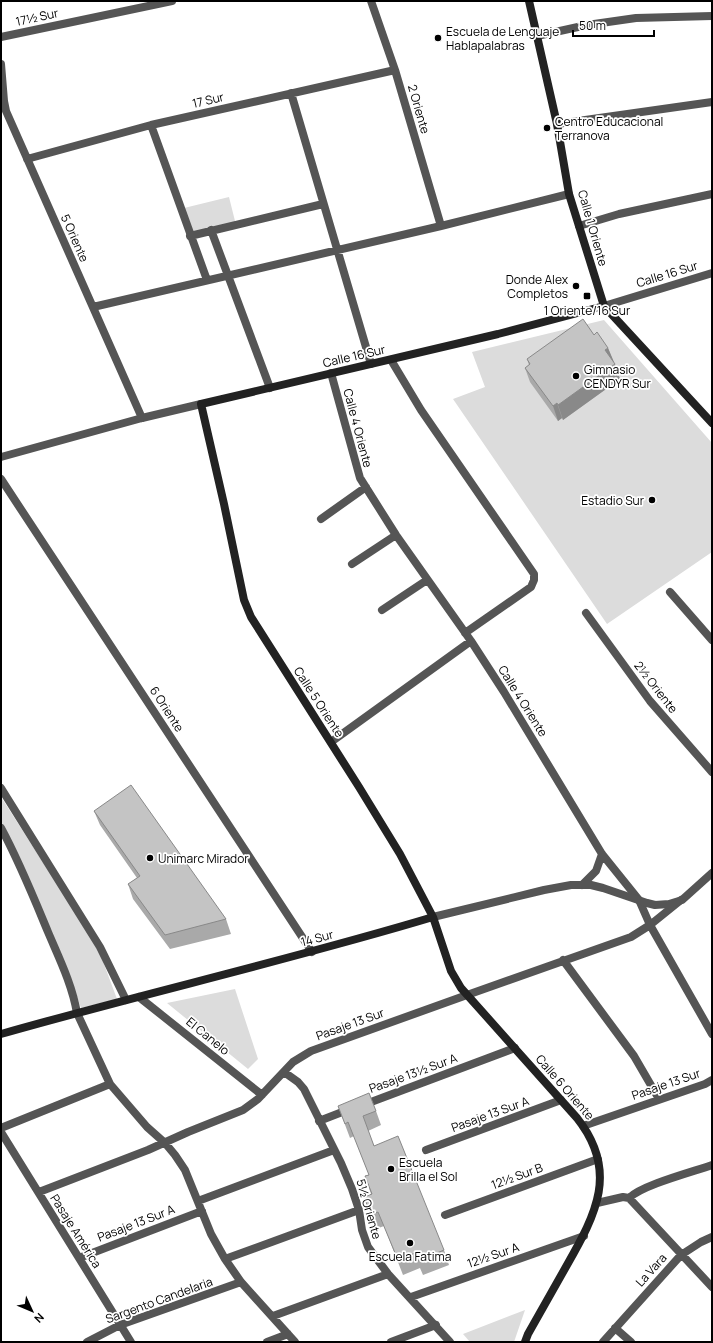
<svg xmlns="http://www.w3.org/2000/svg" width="713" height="1343" font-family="Manrope,sans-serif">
<rect width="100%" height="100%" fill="#fff"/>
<path fill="#dcdcdc" d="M229 197 236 225 190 236 180 209Z
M604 320 712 443V552L607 624 453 399 485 387 472 352Z
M1 797 98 948 117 999 81 1008 70 976 17 855 1 824Z
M235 989 258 1059 248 1069 167 1003Z
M525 1310 514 1342H470L463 1334Z"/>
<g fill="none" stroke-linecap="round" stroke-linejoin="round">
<path stroke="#555" stroke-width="8" d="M371 1 395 70 441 226
M537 36 587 25 636 18 712 16
M1 37 172 1
M1 64 4 101 6 111 142 418
M291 93 371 364
M557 124 712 102
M151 125 207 280
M27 159 151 125 395 70
M579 226 619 214 712 194
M211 230 270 388
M190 236 323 204
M93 307 441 226 569 194
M391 360 421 410 534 574V580L531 587 465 633
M331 373 360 478 396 535 471 641 504 692 602 854 639 900 650 925 712 1034
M1 479 312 952
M321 519 366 487
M352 564 396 535
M670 592 712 640
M382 610 427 580
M586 613 650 701 712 772
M331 742 471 641
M1 788 100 947 126 1000
M1 828C19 861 33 896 48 932 59 958 72 984 77 1013L110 1084 147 1127 165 1143 175 1155 185 1170 211 1234 225 1259 241 1282 295 1342
M582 885 596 871 602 854
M563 960 634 1056 659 1099
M139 997 262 1095
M284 1072 298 1082 304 1089 341 1163 352 1189 359 1210 362 1230 368 1247 388 1274 450 1342
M363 1105 515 1048
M319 1121 350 1109
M583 1126 705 1084 712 1080
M1 1128 110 1084
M1 1132 131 1342
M426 1150 561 1100
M39 1192 148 1150 188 1132 243 1110 258 1099 293 1062 311 1051 467 995 631 937 650 925 681 900
M629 1198C642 1185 692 1172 712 1165
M198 1201 334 1150
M597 1203 623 1197 629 1198 712 1287
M445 1215 598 1159
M79 1258 202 1211
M225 1259 359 1210
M411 1297 584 1236
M273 1316 388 1274
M615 1328 631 1342
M87 1342 120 1325 241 1282
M267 1342 288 1334
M391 1342 436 1325
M603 1342 681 1255 701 1242 712 1237"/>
<path stroke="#555" stroke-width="8" d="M604 306 712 273
M1 457 142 418 201 404
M433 917 544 890 571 885H591L603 888 647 903 655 905 669 904 682 900 712 873"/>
<path stroke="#222" stroke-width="8" d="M529 1 557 124 569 194 604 306 712 423
M1 1034C145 993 290 960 433 917
M525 1342 528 1334C541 1311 554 1288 567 1265 596 1214 619 1171 577 1118L461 988 451 971 433 917 400 854 359 787 251 617 244 600 224 504 201 404 498 334 604 306"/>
</g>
<path fill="#a9a9a9" d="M608 348 620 379 563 420 562 418 558 421 530 382 525 368 529 365 527 359Z
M94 811 226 919 231 934 170 949 133 899 128 884 137 878 100 825Z
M338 1106 376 1111 381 1125 368 1131 374 1146 444 1250 449 1265 423 1275 420 1268 403 1275 384 1226 376 1229 369 1211 364 1197 371 1194 365 1176 369 1175 354 1136 350 1138Z"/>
<path fill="#898989" d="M608 348 614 362 610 365 605 350Z
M615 364 620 379 563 420 558 405Z
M557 403 562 418 558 421 553 406Z"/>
<path fill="#c4c4c4" stroke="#898989" d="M583 319 594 335 597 332 608 348 605 350 615 364 558 405 557 403 553 406 525 368 530 364 527 359Z
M131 785 226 919 165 935 128 884 140 876 94 811Z
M369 1093 376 1111 363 1116 374 1146 398 1136 444 1250 418 1261 415 1253 398 1260 378 1212 371 1215 364 1197 372 1194 365 1176 369 1175 348 1122 345 1124 338 1106Z"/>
<g fill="#000" stroke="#fff" stroke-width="1.5">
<circle cx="438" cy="38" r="4"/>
<circle cx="547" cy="128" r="4"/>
<circle cx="576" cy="286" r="4"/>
<rect x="583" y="292" width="8" height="8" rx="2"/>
<circle cx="576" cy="376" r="4"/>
<circle cx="652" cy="500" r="4"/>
<circle cx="150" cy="858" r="4"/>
<circle cx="391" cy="1169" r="4"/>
<circle cx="410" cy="1243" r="4"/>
</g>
<g text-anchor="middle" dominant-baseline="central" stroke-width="3.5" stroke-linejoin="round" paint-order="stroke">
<g font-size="12" fill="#000" stroke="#fff">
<text transform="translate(37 17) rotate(-12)">17½ Sur</text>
<text transform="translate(208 100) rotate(-13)">17 Sur</text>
<text transform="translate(419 109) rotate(74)">2 Oriente</text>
<text transform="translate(593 228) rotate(74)">Calle 1 Oriente</text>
<text transform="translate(75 238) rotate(66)">5 Oriente</text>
<text transform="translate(667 274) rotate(-17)">Calle 16 Sur</text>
<text transform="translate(354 356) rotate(-13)">Calle 16 Sur</text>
<text transform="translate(358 428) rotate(75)">Calle 4 Oriente</text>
<text transform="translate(656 687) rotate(52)">2½ Oriente</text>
<text transform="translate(523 701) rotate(58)">Calle 4 Oriente</text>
<text transform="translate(319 702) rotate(57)">Calle 5 Oriente</text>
<text transform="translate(167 709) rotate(57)">6 Oriente</text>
<text transform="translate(317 938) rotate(-15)">14 Sur</text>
<text transform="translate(350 1024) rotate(-20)">Pasaje 13 Sur</text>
<text transform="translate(208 1036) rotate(39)">El Canelo</text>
<text transform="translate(413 1073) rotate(-20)">Pasaje 13½ Sur A</text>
<text transform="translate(666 1084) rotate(-19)">Pasaje 13 Sur</text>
<text transform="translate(565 1087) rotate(49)">Calle 6 Oriente</text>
<text transform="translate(490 1114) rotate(-20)">Pasaje 13 Sur A</text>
<text transform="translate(517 1176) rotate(-20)">12½ Sur B</text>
<text transform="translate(369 1209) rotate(74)">5½ Oriente</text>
<text transform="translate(136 1223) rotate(-21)">Pasaje 13 Sur A</text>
<text transform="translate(76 1231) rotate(58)">Pasaje América</text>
<text transform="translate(493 1255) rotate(-19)">12½ Sur A</text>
<text transform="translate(651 1270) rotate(-48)">La Vara</text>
<text transform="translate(159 1300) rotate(-20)">Sargento Candelaria</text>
</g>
<g font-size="12" fill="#000" stroke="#fff" text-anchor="start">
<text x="446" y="31">Escuela de Lenguaje<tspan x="446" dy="14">Hablapalabras</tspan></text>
<text x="555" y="121">Centro Educacional<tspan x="555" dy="14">Terranova</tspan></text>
<text x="568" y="279" text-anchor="end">Donde Alex<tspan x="568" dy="14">Completos</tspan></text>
<text x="587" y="310" text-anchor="middle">1 Oriente/16 Sur</text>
<text x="584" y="369">Gimnasio<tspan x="584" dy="14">CENDYR Sur</tspan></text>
<text x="644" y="500" text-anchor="end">Estadio Sur</text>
<text x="158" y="858">Unimarc Mirador</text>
<text x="399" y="1162">Escuela<tspan x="399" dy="14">Brilla el Sol</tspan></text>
<text x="410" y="1256" text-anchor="middle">Escuela Fatima</text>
</g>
</g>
<rect width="713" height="1343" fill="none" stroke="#000000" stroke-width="4"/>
<g transform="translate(32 1311) rotate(134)" stroke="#ffffff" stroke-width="3" paint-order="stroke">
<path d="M0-3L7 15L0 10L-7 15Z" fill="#000000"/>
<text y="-6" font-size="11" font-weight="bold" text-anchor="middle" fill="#000000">N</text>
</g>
<path d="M573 30v6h81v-6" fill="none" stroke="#000000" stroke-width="2"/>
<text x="579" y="30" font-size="12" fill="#000000" stroke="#ffffff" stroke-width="3" paint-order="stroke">50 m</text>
</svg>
